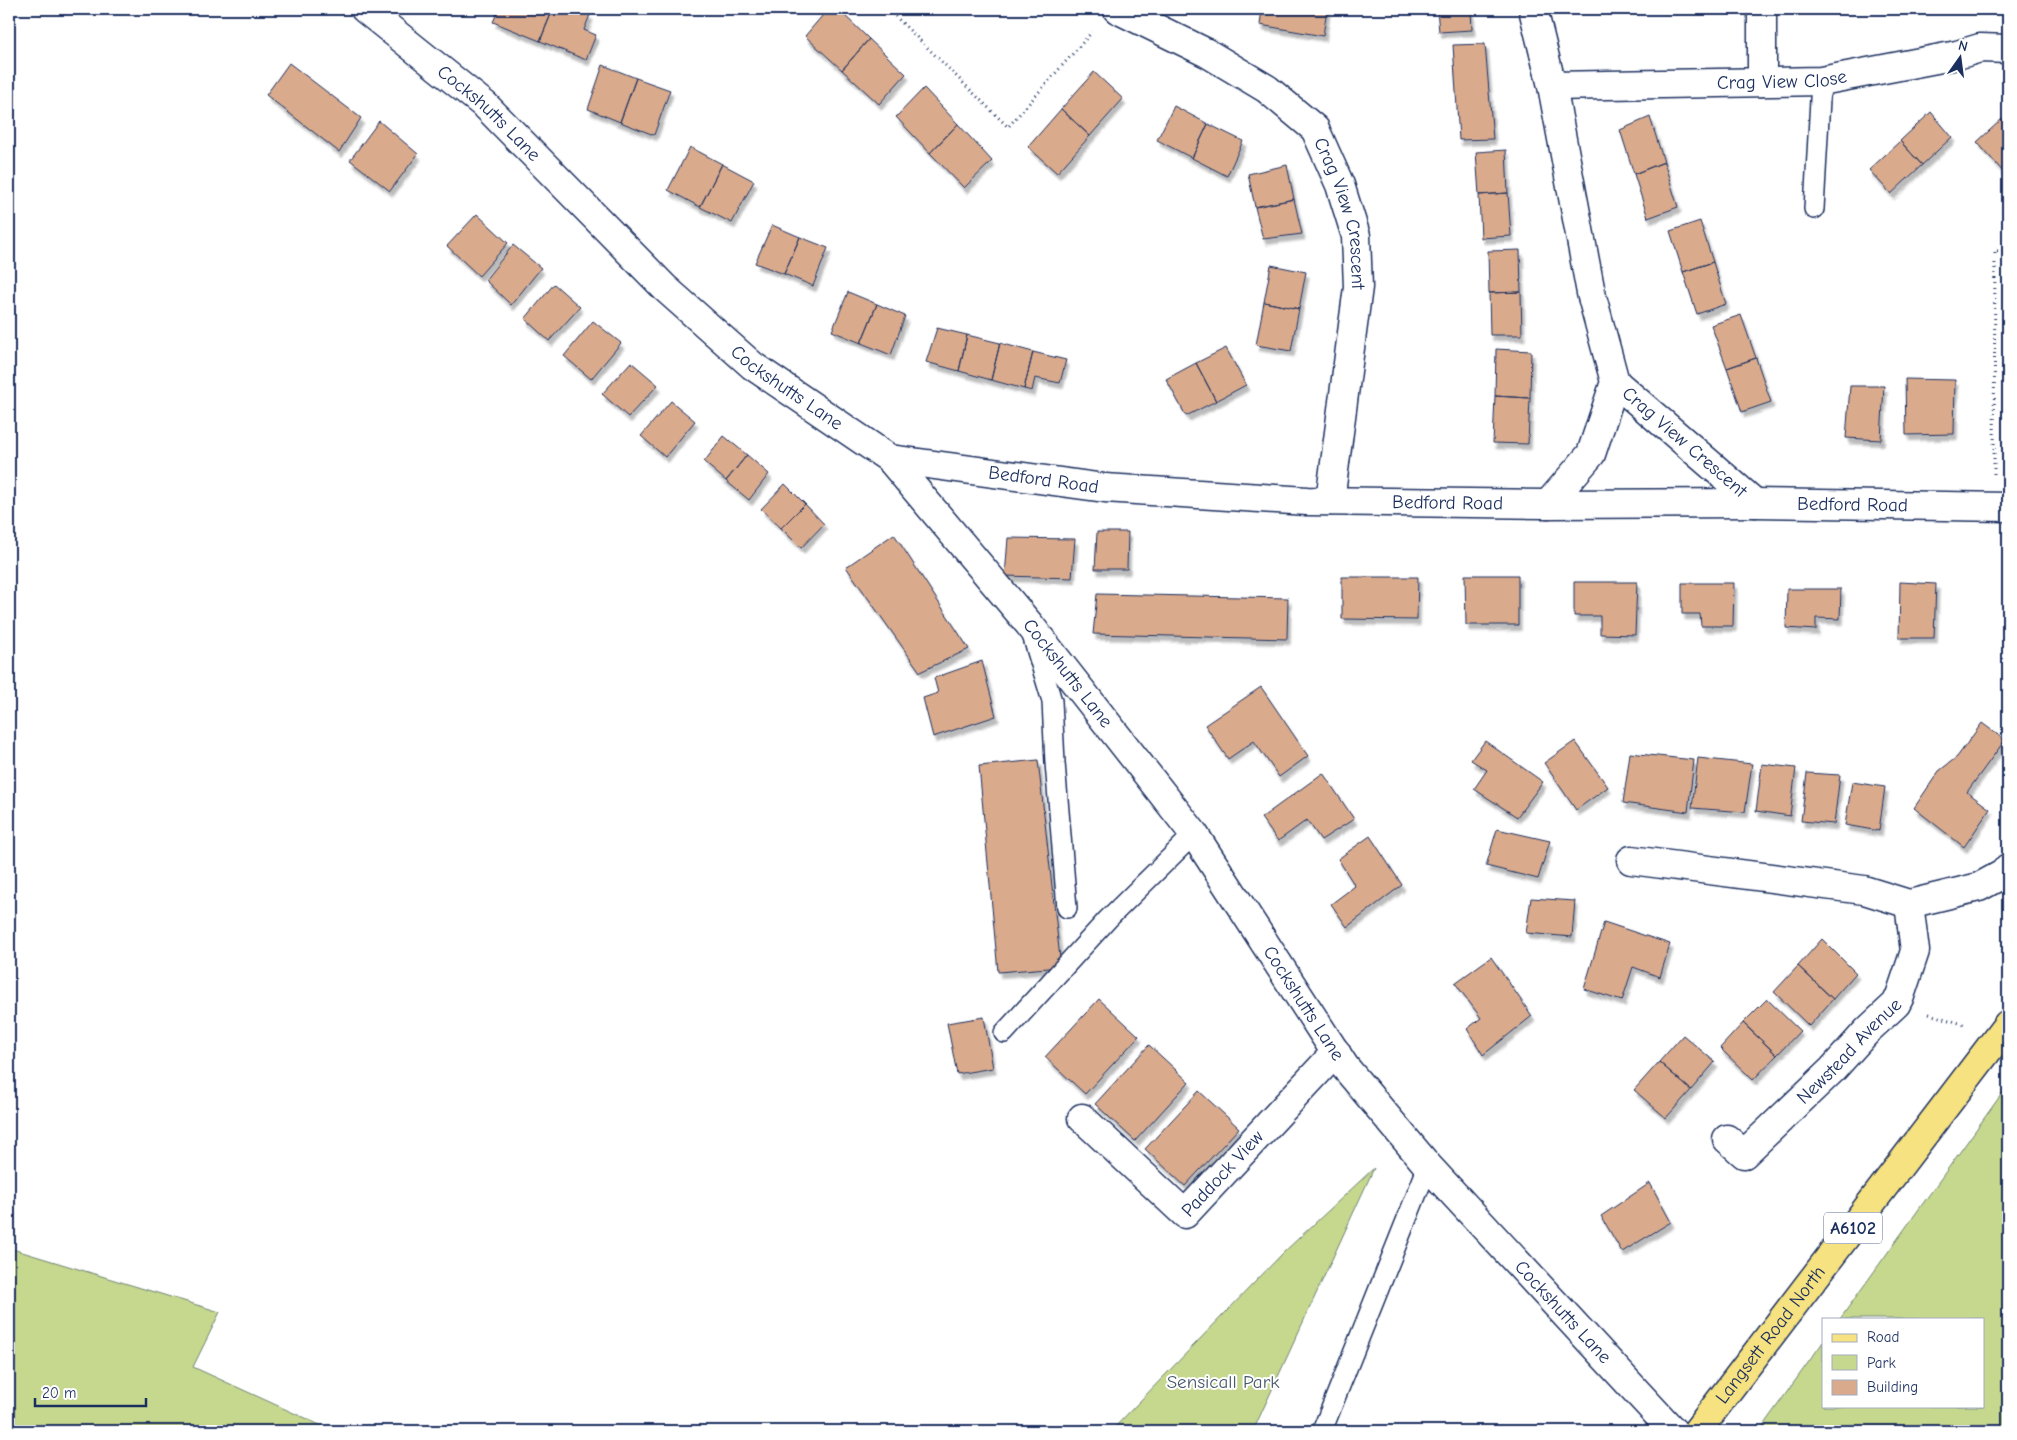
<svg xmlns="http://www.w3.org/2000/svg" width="2017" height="1440" font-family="'Comic Neue',sans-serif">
<defs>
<filter id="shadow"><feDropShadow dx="3" dy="5.5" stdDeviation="1" flood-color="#0004"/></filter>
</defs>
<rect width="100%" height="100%" fill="#fff"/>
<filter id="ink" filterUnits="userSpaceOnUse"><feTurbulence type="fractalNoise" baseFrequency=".02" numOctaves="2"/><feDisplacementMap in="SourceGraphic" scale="10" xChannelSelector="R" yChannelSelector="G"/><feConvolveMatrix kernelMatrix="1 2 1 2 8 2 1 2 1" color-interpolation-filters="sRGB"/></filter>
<g filter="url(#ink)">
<path fill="#c6d88d" stroke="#708476" d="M2008 1085V1431H1759L1823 1342V1406H1983V1319H1840Z
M1374 1168 1253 1431H1111L1284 1252Z
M9 1248 220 1312 193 1367 333 1431H9Z"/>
<path fill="#daaa8c" stroke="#1b2f5e" filter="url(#shadow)" d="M499 9H553L540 41 493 22Z
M553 9H575L590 15 584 30 596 35 586 60 540 41Z
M828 9H838L869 39 842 70 805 36Z
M1262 9H1327L1323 36 1260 25Z
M1437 9H1471L1472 30 1439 32Z
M869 39 906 74 879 104 842 70Z
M1485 44 1493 139 1459 140 1453 45Z
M289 63 361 118 339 152 266 95Z
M603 65 636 78 620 122 588 109Z
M1094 72 1123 99 1090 136 1061 109Z
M636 78 670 90 654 135 620 122Z
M924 88 958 124 930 153 896 117Z
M1174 106 1208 124 1192 158 1157 140Z
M1061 109 1090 136 1057 173 1028 147Z
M1931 112 1952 137 1922 165 1900 141Z
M1650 117 1664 162 1634 174 1620 130Z
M2002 119 2008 126V171L2005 174 1977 142Z
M379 121 418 154 390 191 350 160Z
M958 124 992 161 964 188 930 153Z
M1208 124 1243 141 1227 176 1192 158Z
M1900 141 1922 165 1891 194 1869 170Z
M690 147 722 164 700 207 668 190Z
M1506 150 1508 193 1479 195 1476 152Z
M1664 162 1678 207 1648 218 1634 174Z
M722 164 754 181 732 223 700 207Z
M1287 165 1294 199 1255 207 1248 174Z
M1508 193 1511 236 1481 238 1479 195Z
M1294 199 1302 234 1263 239 1255 207Z
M477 214 508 243 479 276 447 246Z
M1700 221 1713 262 1683 272 1670 231Z
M772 225 800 237 784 274 755 263Z
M800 237 828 248 813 286 784 274Z
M513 245 541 268 511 305 485 280Z
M1520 250 1521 292 1489 293 1488 251Z
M1713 262 1726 304 1697 314 1683 272Z
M1271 265 1306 272 1299 309 1264 302Z
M554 284 580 307 549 341 525 319Z
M848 292 877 304 861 343 832 331Z
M1521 292 1522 335H1490L1489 293Z
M1264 302 1299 309 1291 351 1256 345Z
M877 304 905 316 891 355 861 343Z
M1741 315 1756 358 1727 368 1711 325Z
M593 321 621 343 591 379 564 356Z
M937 328 967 335 959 371 926 362Z
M967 335 1000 343 991 380 959 371Z
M1000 343 1033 352 1024 389 991 380Z
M1226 348 1246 385 1216 401 1196 363Z
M1496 349 1531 351 1530 398 1495 396Z
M1033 352 1066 360 1060 383 1035 378 1032 391 1024 389Z
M1756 358 1771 402 1742 412 1727 368Z
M631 362 658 385 628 417 602 394Z
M1196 363 1216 401 1186 416 1166 379Z
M1905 379 1955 380 1954 434 1906 435Z
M1850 386H1884L1881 440 1846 438Z
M1495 396 1530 398 1528 444 1493 443Z
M671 401 695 421 665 457 641 436Z
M724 436 747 455 726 481 704 462Z
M747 455 769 474 749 500 726 481Z
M785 484 805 504 781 528 761 509Z
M805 504 824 524 801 548 781 528Z
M1097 532H1128L1127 569H1095Z
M894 534 969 649 920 672 846 567Z
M1008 538 1075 539 1072 578 1005 576Z
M1465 575H1518V625H1466Z
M1342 577H1418L1417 620 1342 619Z
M1574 582H1637L1635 635 1600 634V616H1574Z
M1900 582 1936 584 1934 638H1899Z
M1682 583H1734L1733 626H1701L1700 614H1682Z
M1787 589H1841L1840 619 1816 618V630L1786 628Z
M1097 594 1288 598 1287 639 1093 634Z
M982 661 996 716 933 737 923 698 938 693 934 678Z
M1261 687 1308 756 1279 777 1254 741 1228 759 1205 725Z
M1982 723 2005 740 1967 792 1990 809 1964 847 1914 808 1939 771 1957 757Z
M1485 741 1543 782 1517 817 1474 789 1487 770 1471 760Z
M1575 741 1608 787 1576 810 1544 763Z
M1630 753 1694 760 1688 812 1623 803Z
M1698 758 1752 764 1745 812 1692 808Z
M1038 760 1061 967 998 972 979 766Z
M1762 764 1796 768 1790 816 1756 811Z
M1323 773 1354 819 1321 840 1307 820 1278 841 1261 818Z
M1807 773 1840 775 1834 824 1801 821Z
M1852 782 1885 787 1879 831 1845 825Z
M1497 829 1550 841 1538 879 1486 866Z
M1370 836 1402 885 1347 927 1331 904 1355 886 1338 859Z
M1531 898 1575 901 1572 937 1526 933Z
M1604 922 1670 944 1660 977 1633 967 1622 1001 1584 989Z
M1822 939 1856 973 1833 999 1798 966Z
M1491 957 1532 1016 1483 1055 1467 1029 1481 1018 1455 983Z
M1798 966 1833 999 1809 1026 1774 992Z
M1099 999 1139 1036 1085 1094 1045 1057Z
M1767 999 1800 1031 1777 1055 1743 1023Z
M984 1017 993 1068 957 1074 947 1023Z
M1743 1023 1777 1055 1753 1080 1720 1048Z
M1683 1035 1715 1062 1691 1090 1659 1062Z
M1149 1045 1189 1082 1135 1141 1095 1104Z
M1659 1062 1691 1090 1666 1118 1634 1090Z
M1199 1091 1239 1128 1185 1186 1145 1149Z
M1650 1183 1671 1222 1622 1252 1601 1216Z"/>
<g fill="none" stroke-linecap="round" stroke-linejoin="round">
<defs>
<path id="service" d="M1814 209 1821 81
M1032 635 1052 701 1055 763 1067 908
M1004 1033 1108 919 1194 834
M1322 1431 1428 1166"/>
<g id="minor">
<path id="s1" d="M365 9 486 106 665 288 753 366 890 459 1029 624 1194 834 1345 1067 1428 1166 1673 1431"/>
<path id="s2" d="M1117 9 1207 53 1267 89 1315 129 1340 185 1356 236 1358 287 1330 501"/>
<path d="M1533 9 1552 86 1591 293 1615 382 1591 454 1548 504"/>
<path d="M1762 9V82"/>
<path id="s3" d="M1552 86 1821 81 1957 55 1980 48 2008 49"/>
<path id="s4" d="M1615 382 1755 503"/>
<path id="s5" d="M890 459 1105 488 1307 501 1548 504 1755 503 2008 507"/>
<path d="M1631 860 1864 890 1909 904 1979 887 2003 874 2008 868"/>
<path id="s6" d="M1082 1118 1185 1214 1336 1052"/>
<path id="s7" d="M1727 1139 1744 1154 1832 1070 1869 1029 1896 1004 1900 996 1915 951 1909 904"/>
</g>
<g id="primary">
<path id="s8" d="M1697 1431 2008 1024"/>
</g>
</defs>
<use href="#service" stroke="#1b2f5e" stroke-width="22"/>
<use href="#minor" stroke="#1b2f5e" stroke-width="31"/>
<use href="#primary" stroke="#1b2f5e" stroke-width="31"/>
<path stroke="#1b2f5e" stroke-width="3" stroke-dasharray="1 4" stroke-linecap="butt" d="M888 9 1008 127 1092 32
M1994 474 1995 251H2008
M1929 1014 1966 1025"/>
<use href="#service" stroke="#fff" stroke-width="19"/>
<use href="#minor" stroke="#fff" stroke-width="28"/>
<use href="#primary" stroke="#f7e281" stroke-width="28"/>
</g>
</g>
<g text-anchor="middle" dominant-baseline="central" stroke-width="4" stroke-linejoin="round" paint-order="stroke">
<rect fill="#fff" stroke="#5f6d8e" stroke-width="1" x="1824" y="1212.5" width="58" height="31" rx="4"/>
<g font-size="18" font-weight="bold" fill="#1b2f5e">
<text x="1853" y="1228">A6102</text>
</g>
<g font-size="19" fill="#1b2f5e" stroke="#fff">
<text stroke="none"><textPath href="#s3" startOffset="230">Crag View Close</textPath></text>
<text stroke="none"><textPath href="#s1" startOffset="162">Cockshutts Lane</textPath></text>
<text stroke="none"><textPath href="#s2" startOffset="322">Crag View Crescent</textPath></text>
<text stroke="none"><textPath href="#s1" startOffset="568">Cockshutts Lane</textPath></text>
<text stroke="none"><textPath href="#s4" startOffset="92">Crag View Crescent</textPath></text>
<text stroke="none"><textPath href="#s5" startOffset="155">Bedford Road</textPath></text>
<text stroke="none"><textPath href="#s5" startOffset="560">Bedford Road</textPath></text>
<text stroke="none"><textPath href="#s5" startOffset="965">Bedford Road</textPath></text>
<text stroke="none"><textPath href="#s1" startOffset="972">Cockshutts Lane</textPath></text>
<text stroke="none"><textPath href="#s1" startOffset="1378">Cockshutts Lane</textPath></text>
<text stroke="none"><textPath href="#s7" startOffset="170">Newstead Avenue</textPath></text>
<text stroke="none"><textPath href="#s6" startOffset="196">Paddock View</textPath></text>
<text stroke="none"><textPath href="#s1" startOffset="1782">Cockshutts Lane</textPath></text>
<text stroke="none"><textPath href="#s8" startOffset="121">Langsett Road North</textPath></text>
</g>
<g font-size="19" fill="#46596a" stroke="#fff">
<text x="1223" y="1382">Sensicall Park</text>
</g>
</g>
<rect width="2017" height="1440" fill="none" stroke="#fff" stroke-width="30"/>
<rect x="15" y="15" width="1987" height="1410" fill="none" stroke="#1b2f5e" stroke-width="2" filter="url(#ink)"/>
<rect x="1822" y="1318" width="162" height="90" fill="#ffffff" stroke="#a4acbf"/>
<rect x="1832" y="1334" width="25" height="8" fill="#f7e281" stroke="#a4acbf"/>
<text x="1867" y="1342" font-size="15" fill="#1b2f5e">Road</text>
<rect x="1832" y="1355" width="25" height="15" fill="#c6d88d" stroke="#a4acbf"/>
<text x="1867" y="1368" font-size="15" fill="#1b2f5e">Park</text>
<rect x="1832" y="1380" width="25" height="15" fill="#daaa8c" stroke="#a4acbf"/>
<text x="1867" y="1392" font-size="15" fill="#1b2f5e">Building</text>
<g transform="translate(1960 58) rotate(14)" stroke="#ffffff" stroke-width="4" paint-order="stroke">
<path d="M0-4L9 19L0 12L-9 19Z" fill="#1b2f5e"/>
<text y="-8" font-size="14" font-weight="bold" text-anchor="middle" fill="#1b2f5e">N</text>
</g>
<path d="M35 1398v8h111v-8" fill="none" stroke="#1b2f5e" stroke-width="2.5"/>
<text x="42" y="1398" font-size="15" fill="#1b2f5e" stroke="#ffffff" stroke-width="4" paint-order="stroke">20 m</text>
</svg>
